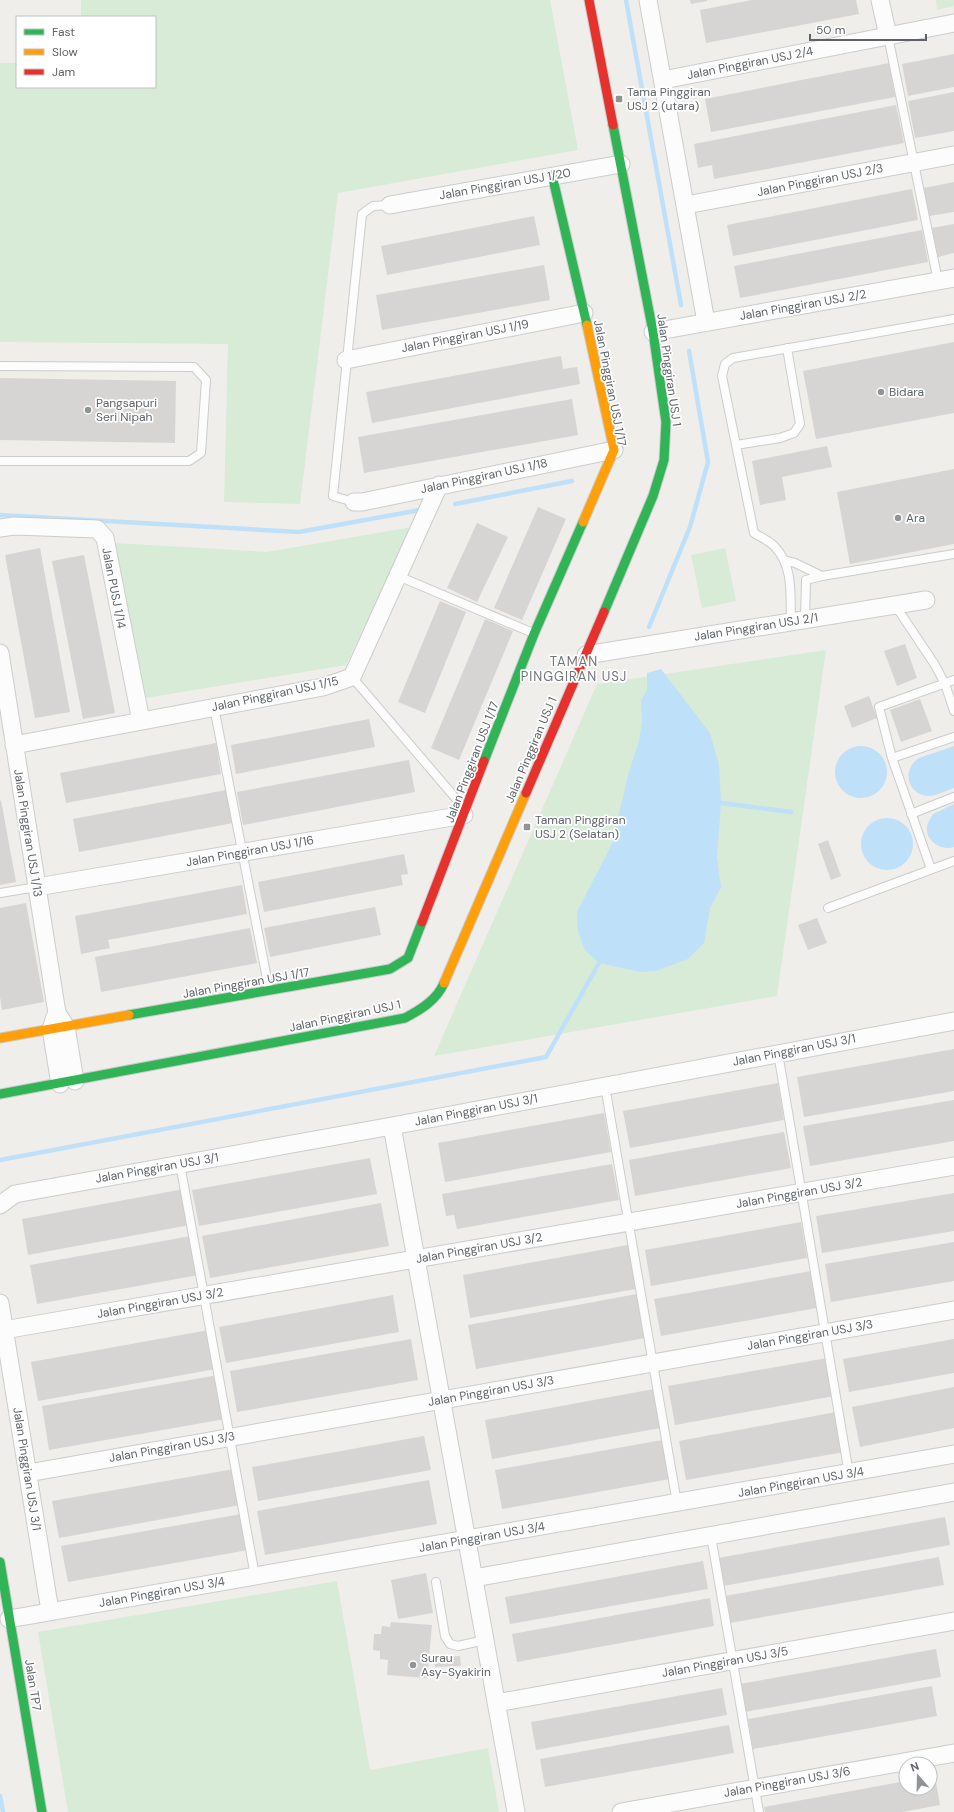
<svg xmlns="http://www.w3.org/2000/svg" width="954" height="1812" font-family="'DM Sans',sans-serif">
<rect width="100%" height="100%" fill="#efeeea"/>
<path fill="#d8ebd6" d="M81 0H550L578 150 338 193 300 504 224 502 228 344 0 342V63H17V87H155V17H81Z
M936 0H954V6L937 10Z
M412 527 346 665 146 698 115 543 267 552Z
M725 548 736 601 702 608 691 555Z
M826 650 777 996 434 1056 597 684Z
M337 1581 370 1770 488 1748 499 1812H68L38 1632Z"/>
<path fill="#bfe0f9" d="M661 669 710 733 719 765 721 803 717 858 721 887 710 908 704 943 688 959 656 971 641 972 599 963 585 950 578 932 577 912 612 844 629 771 639 741 642 722 641 700 647 690V673Z
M954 746V788C947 790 935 797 927 796 906 793 902 769 919 758Z
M835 772a26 26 0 1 1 52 0a26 26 0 1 1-52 0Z
M954 804V847C944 851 928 843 927 831 926 825 930 819 933 814Z
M861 844a26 26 0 1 1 52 0a26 26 0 1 1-52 0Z"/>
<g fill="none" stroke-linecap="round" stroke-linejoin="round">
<path stroke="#bfe0f9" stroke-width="4.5" d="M626 0 681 305
M455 504 572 481
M0 515 299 532 420 510
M649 627 690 527 708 462 689 351
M721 803 791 812
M0 1160 546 1057 599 963
M0 1796 3 1812"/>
</g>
<path fill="#d6d5d3" d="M690 0H707V1L691 4Z
M752 0H856L859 14 706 43 700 10Z
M954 54V87L908 96 902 64Z
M889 63 895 97 711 132 705 99Z
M954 92V131L915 138 908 101Z
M896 105 904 143 714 179 712 165 698 168 694 144Z
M954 182V212L929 216 924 188Z
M912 189 918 220 733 256 727 225Z
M534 216 540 245 387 275 381 246Z
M954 224V253L938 257 932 228Z
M922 230 928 262 740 298 734 266Z
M544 265 550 300 382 330 376 295Z
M954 342V413L816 439 803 371Z
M561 356 563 369 577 367 580 384 372 423 366 392Z
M0 378 176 381 175 443 0 440Z
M572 399 578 435 364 473 358 437Z
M827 446 832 467 782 477 786 500 760 505 752 461Z
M954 469V544L850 564 837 492Z
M538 507 566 519 522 620 494 608Z
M477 523 508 537 477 602 447 588Z
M40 548 70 712 35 718 5 555Z
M84 555 115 713 83 719 52 561Z
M440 601 466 612 425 713 398 702Z
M485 619 513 631 459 760 431 748Z
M905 644 917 678 897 686 884 651Z
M869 696 877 718 852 728 844 706Z
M920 699 932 731 901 742 890 710Z
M369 719 375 747 236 774 231 745Z
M216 743 221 774 66 803 60 773Z
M409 760 415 792 243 825 237 792Z
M226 790 233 823 79 852 73 819Z
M1 800 16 882 0 885V801Z
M828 840 841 876 831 880 818 844Z
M404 854 408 874 401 875 403 885 264 912 258 882Z
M242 885 247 914 108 940 110 948 81 954 75 916Z
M26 903 44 1002 2 1010 0 997V908Z
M375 907 381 935 270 957 264 928Z
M817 918 827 943 808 950 798 925Z
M250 928 257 963 101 992 95 957Z
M954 1049V1091L804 1117 797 1077Z
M778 1083 784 1120 630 1148 623 1111Z
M954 1100V1141L810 1166 803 1126Z
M604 1113 611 1152 445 1182 438 1143Z
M784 1132 791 1168 635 1196 629 1160Z
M370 1158 377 1194 199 1226 192 1190Z
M612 1164 619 1200 457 1229 454 1215 446 1216 442 1194Z
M184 1189 190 1225 28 1255 22 1219Z
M954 1193V1231L822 1253 816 1216Z
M381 1203 389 1246 210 1278 202 1236Z
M801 1222 807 1258 651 1286 645 1250Z
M191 1236 199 1275 37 1304 30 1265Z
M954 1242V1281L831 1302 825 1264Z
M628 1245 636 1289 470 1318 463 1275Z
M811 1271 817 1308 661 1336 654 1299Z
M637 1294 645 1338 476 1369 468 1325Z
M393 1295 399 1332 226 1363 219 1327Z
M209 1330 216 1369 38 1401 31 1362Z
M411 1339 418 1380 237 1412 230 1371Z
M954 1339V1373L849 1392 843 1359Z
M827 1358 834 1396 675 1425 668 1386Z
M218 1375 225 1419 49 1450 42 1406Z
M954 1387V1428L860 1447 852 1407Z
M654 1389 660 1428 492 1459 485 1420Z
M836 1412 844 1452 686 1480 679 1441Z
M424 1436 431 1470 258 1501 252 1467Z
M662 1440 670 1479 502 1509 495 1470Z
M234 1469 240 1505 59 1538 52 1501Z
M429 1480 437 1524 265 1555 257 1511Z
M241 1514 248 1550 68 1582 61 1546Z
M945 1517 950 1545 723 1586 718 1558Z
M939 1557 944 1585 730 1623 725 1596Z
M703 1561 708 1589 510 1624 505 1597Z
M426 1573 433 1613 398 1619 391 1580Z
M710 1598 714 1626 517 1662 512 1634Z
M391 1622 432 1625 427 1678 387 1675 388 1660 380 1659V1651L373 1650 374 1634H381L382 1626 390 1627Z
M936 1649 941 1677 745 1712 740 1684Z
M460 1656 461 1666 435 1667 434 1658Z
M932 1686 937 1716 753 1749 748 1719Z
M722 1688 727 1715 536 1750 531 1722Z
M729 1725 734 1753 545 1787 540 1759Z
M935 1776 940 1805 902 1812H765L764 1807 906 1781V1788H930V1777Z"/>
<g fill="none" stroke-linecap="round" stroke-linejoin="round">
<defs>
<path id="lane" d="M888 36 938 281
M0 366 194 367 206 380 201 453 189 461H0
M736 445 780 438 794 433 800 424 787 348
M354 502 333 496 362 214 373 206 390 205
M784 560 795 563 822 576 954 554
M398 576 533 633
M895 605 935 665 945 684 954 711
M805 619 806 580 822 576
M791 622C790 596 794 567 775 547 770 541 760 537 754 533L722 376 725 364 733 358 954 319
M352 677 464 808
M214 707 269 989
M892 758 954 737
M911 814 954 797
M931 869 892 758 879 707 954 680
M0 893 37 887
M828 908 954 861
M778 1053 849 1474
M605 1086 677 1503
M180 1164 255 1576
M711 1536 759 1812
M436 1582 445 1636 450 1644 458 1646 485 1640"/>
<path id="street" d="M648 0 706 322
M880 0 888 36
M663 80 954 23
M390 205 621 164
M686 205 954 155
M653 332 954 278
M346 360 584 313
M354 502H362L614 450
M0 528 14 526 97 529 105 538 141 721
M0 653 57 1013 66 1027 75 1081
M586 655 926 600
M14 745 323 687 352 677 439 485
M37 887 464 815
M55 1017 51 1029 60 1084
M392 1126 516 1812
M0 1205 15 1194 392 1126 954 1021
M0 1303 50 1611
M4 1330 954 1166
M28 1473 954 1310
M474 1578 954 1492
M9 1619 954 1454
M496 1703 954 1621
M621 1812 954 1753"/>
<path id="fast" d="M552 175 587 325
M604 612 653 496 664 460 666 422 653 332 613 125
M484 761 534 634 583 522
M129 1015 390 969 408 958 422 922
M0 1094 405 1018C420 1010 437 1000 444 983
M0 1562 42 1812"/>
<path id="slow" d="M583 522 614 450 587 325
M444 983 526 793
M0 1038 129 1015"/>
<path id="jam" d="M589 0 613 125
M526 793 604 612
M422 922 484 761"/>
</defs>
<use href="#lane" stroke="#cbcccc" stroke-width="10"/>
<use href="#street" stroke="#cbcccc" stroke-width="19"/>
<use href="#fast" stroke="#cacacb" stroke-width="11"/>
<use href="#slow" stroke="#cacacb" stroke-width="11"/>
<use href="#jam" stroke="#cacacb" stroke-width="11"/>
<use href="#lane" stroke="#fdfcfc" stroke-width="8"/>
<use href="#street" stroke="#fdfcfc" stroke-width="17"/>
<use href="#fast" stroke="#30b455" stroke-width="9"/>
<use href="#slow" stroke="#ff9f0a" stroke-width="9"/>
<use href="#jam" stroke="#e5322d" stroke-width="9"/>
</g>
<g fill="#919496" stroke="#fff" stroke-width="1.5">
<rect x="615" y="95" width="8" height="8" rx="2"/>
<circle cx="881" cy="392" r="4"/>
<circle cx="88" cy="410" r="4"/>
<circle cx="898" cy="518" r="4"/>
<rect x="523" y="823" width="8" height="8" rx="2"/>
<circle cx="413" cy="1665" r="4"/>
</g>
<g text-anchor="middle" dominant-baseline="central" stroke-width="3.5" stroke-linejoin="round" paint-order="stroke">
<g font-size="12" fill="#5f6368" stroke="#fff">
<text transform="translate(750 63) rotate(-11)">Jalan Pinggiran USJ 2/4</text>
<text transform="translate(820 180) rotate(-11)">Jalan Pinggiran USJ 2/3</text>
<text transform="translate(505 184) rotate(-10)">Jalan Pinggiran USJ 1/20</text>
<text transform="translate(803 305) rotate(-10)">Jalan Pinggiran USJ 2/2</text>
<text transform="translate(465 336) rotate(-11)">Jalan Pinggiran USJ 1/19</text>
<text transform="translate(669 370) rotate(82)">Jalan Pinggiran USJ 1</text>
<text transform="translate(610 383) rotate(79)">Jalan Pinggiran USJ 1/17</text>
<text transform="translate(484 476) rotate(-12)">Jalan Pinggiran USJ 1/18</text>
<text transform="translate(114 588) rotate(79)">Jalan PUSJ 1/14</text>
<text transform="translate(756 627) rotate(-9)">Jalan Pinggiran USJ 2/1</text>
<text transform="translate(275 694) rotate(-12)">Jalan Pinggiran USJ 1/15</text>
<text transform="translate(531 750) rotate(-67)">Jalan Pinggiran USJ 1</text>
<text transform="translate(472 762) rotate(-69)">Jalan Pinggiran USJ 1/17</text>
<text transform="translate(28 833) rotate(81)">Jalan Pinggiran USJ 1/13</text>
<text transform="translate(250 851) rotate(-10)">Jalan Pinggiran USJ 1/16</text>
<text transform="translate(246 983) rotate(-10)">Jalan Pinggiran USJ 1/17</text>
<text transform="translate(345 1016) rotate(-12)">Jalan Pinggiran USJ 1</text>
<text transform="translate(794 1050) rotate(-11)">Jalan Pinggiran USJ 3/1</text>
<text transform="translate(476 1110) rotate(-11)">Jalan Pinggiran USJ 3/1</text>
<text transform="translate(157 1168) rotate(-10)">Jalan Pinggiran USJ 3/1</text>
<text transform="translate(799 1193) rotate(-10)">Jalan Pinggiran USJ 3/2</text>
<text transform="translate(479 1248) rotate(-10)">Jalan Pinggiran USJ 3/2</text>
<text transform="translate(160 1303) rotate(-10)">Jalan Pinggiran USJ 3/2</text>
<text transform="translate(810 1335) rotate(-10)">Jalan Pinggiran USJ 3/3</text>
<text transform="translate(491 1391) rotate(-10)">Jalan Pinggiran USJ 3/3</text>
<text transform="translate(172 1447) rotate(-10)">Jalan Pinggiran USJ 3/3</text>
<text transform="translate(27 1469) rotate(81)">Jalan Pinggiran USJ 3/1</text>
<text transform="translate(801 1482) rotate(-10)">Jalan Pinggiran USJ 3/4</text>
<text transform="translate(482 1537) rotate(-10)">Jalan Pinggiran USJ 3/4</text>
<text transform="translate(162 1592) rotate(-10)">Jalan Pinggiran USJ 3/4</text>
<text transform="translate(725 1662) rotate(-10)">Jalan Pinggiran USJ 3/5</text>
<text transform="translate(33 1685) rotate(81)">Jalan TP7</text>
<text transform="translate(787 1782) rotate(-10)">Jalan Pinggiran USJ 3/6</text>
</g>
<g font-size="12" fill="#5f6368" stroke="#fff" text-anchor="start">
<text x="627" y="92">Tama Pinggiran<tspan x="627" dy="14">USJ 2 (utara)</tspan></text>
<text x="889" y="392">Bidara</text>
<text x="96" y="403">Pangsapuri<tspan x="96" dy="14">Seri Nipah</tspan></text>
<text x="906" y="518">Ara</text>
<text x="535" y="820">Taman Pinggiran<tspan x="535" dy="14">USJ 2 (Selatan)</tspan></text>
<text x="421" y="1658">Surau<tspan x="421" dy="14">Asy-Syakirin</tspan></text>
</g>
<g font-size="13" letter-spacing="1" fill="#70757a" stroke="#fff">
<text x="574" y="661">TAMAN<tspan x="574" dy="15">PINGGIRAN USJ</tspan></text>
</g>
</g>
<rect x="16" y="16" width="140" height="72" fill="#ffffff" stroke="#bfc1c3"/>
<rect x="24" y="29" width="20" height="6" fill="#30b455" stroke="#bfc1c3"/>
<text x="52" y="36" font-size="12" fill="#5f6368">Fast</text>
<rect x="24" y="49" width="20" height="6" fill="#ff9f0a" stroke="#bfc1c3"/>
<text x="52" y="56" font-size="12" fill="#5f6368">Slow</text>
<rect x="24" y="69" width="20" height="6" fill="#e5322d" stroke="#bfc1c3"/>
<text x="52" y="76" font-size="12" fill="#5f6368">Jam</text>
<g transform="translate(918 1776) rotate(340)"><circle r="19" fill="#ffffff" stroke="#bfc1c3"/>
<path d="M0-3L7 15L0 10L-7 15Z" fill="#919496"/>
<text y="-6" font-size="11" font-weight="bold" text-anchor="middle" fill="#5f6368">N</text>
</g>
<path d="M810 34v6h116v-6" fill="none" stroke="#5f6368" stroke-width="2"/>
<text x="816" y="34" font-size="12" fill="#5f6368" stroke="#ffffff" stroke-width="3" paint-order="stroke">50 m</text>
</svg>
